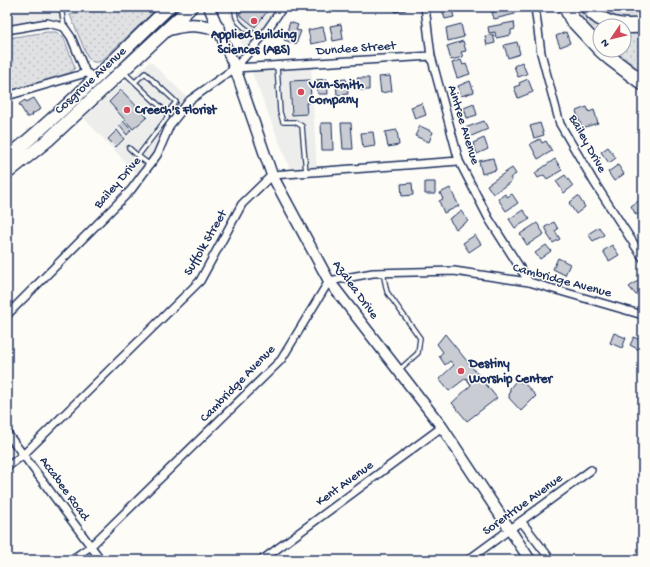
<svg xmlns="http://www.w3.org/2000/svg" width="650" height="567" font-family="'Gochi Hand',sans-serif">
<defs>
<pattern id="grass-dots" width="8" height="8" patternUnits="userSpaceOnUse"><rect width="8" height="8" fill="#e0e1e3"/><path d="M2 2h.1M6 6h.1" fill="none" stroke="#c0c1c5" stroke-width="1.8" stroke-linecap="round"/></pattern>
</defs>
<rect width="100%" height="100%" fill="#fdfcf7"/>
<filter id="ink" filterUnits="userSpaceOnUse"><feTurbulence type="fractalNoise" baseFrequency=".025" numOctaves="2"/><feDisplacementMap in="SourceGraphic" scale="8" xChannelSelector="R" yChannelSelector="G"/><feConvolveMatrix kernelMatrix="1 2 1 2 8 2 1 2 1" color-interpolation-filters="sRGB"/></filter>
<g filter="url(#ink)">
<path fill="#edeeec" d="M7 7H101L47 23 7 30Z
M227 7H282L246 56Z
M150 61 190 100 140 178 84 118 119 86 134 76Z
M311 64 317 172 292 174 250 68Z"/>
<path fill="url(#grass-dots)" stroke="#7e88a0" d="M101 7H159L101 61C96 63 92 63 88 58L70 15Z
M572 7H584L604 26H600V42L579 18Z
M599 7H643V21C628 21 609 19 599 7Z
M643 31V79L607 50H624V33L628 34Z
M47 32H56L64 38 75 68 70 73 7 93V38Z"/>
<path fill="#c9ccd3" stroke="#1b2f5e" d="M244 7H268L270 8 255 27 239 14Z
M311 7H325L326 9 311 11Z
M394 7H405L406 10 395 12Z
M451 7 454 17 445 19 442 9Z
M497 7H513L515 14 494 19 492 12 498 11Z
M290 22 298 25 296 30 301 31 296 44 284 40Z
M514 22 515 29 511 30V35L496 38 495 32 489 33 488 27Z
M341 24 343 39 333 41 330 26Z
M461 24 464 37 448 41 446 28Z
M323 27 326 41 311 44 308 30Z
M566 32 570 43 560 47 556 36Z
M493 34 495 43 487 45 485 36Z
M463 41 466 51 461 52 463 57 451 60 447 46Z
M517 42 520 54 508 58 504 45Z
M461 60 463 65 466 64 470 74 457 78 452 63Z
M522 62 527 74 518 77 514 66Z
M390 76 392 91 381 93 379 77Z
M357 78H369V90H358Z
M327 79 328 94H318L316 80Z
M346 79 348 94 337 95 336 80Z
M528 79 533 92 518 98 514 87 520 85 519 83Z
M310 80 311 102 306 103 307 114 292 115 290 81Z
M470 81 474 92 461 96 458 86Z
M121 90 147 117 133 129 109 102Z
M34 98 41 109 32 114 33 115 29 117H27L19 104 25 100 26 102Z
M422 103 426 115 415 119 411 107Z
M474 104 477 115 467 118 464 108Z
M587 107 589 112 594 110 598 123 582 128 576 111Z
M123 121 131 130 127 135 119 125Z
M484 121 488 129 469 137 465 128Z
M321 123H332L333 150H322Z
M341 123H351L353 149H343Z
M540 123 544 135 534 138 530 126Z
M420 126 433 132 429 142 415 136Z
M117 130 124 139 116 147 108 139Z
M397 130 399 145 388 147 385 132Z
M373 132 375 146 363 148 361 133Z
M484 138 488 149 477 154 473 143Z
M540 139 542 143 546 141 552 151 538 159 530 144Z
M608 147 616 158 609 163 601 152Z
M493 158 496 170 482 174 479 161Z
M555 159 562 170 547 179 544 175 538 178 535 173Z
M618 165 624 174 614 181 608 172Z
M512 168 516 174 510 178 512 181 493 194 487 185Z
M565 175 573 186 564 193 556 181Z
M425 182H435V194H425Z
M412 183 413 195 402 196 401 184Z
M450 188 459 206 444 213 439 201 443 199 440 193Z
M505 194 507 197 512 194 518 203 506 211 498 199Z
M578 196 585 207 576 214 569 203Z
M640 200 643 205V211L636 215 631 206Z
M523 210 530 219 515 228 509 219Z
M461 211 468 221 456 229 449 219Z
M554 222 558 229 555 231 560 239 553 243 547 234 548 233 545 227Z
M537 223 544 234 527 245 520 234Z
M599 227 604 235 593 241 588 234Z
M475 235 481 244 469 252 463 243Z
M546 245 551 251 540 259 535 253Z
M612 245 619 255 609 261 603 251Z
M558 258 570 264 565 275 553 269Z
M639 280 643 286V289L636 295 629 287Z
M614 333 626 338 622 348 610 343Z
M445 334 497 398 467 421 452 403 471 385 466 378 449 391 439 379 454 365 450 361 445 365 439 356 443 352 437 344Z
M634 337 643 342V352L630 345Z
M516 381 524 383 536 396 521 411 509 398 510 388Z"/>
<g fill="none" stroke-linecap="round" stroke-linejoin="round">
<defs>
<path id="lane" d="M61 7 64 26
M235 7C235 10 235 14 236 17 239 26 253 34 261 37
M277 66 280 112 283 122H295L302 126 306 173
M124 72 167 113 176 102 145 73 135 82
M129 148 138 156 167 118V113
M138 156 150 165
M383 273 387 292 420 338 418 353 399 370"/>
<path id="street" d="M425 7 431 56 459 161 489 219 529 282
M535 7 541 53 560 124 594 182 643 258
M7 30 47 23 64 27 71 37 86 73
M235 68 431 56
M7 96 86 73 89 74
M7 315 131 190 157 155 170 125 190 100 235 68 262 37 283 7
M7 433 101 560
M7 467 23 455 200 281 242 204 272 175 459 161
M521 521 551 560
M71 560 91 546 281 360 329 281 373 273 454 271 529 282 643 315
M262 560 442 427
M468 560 591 470"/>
<path id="secondary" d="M209 7 235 68 272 175 329 281 442 427 530 560"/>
<path id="primary" d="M169 29C189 23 198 25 219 29
M7 158C64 111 116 58 169 7
M7 173 48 140 191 7"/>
<path id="highway" d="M566 7 572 19 600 49
M588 7C601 24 622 28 643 25
M601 50 610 58 643 83"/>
</defs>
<use href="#lane" stroke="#1b2f5e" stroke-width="6"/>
<use href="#street" stroke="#1b2f5e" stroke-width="10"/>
<use href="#secondary" stroke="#1b2f5e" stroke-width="13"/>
<use href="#primary" stroke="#1b2f5e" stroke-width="15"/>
<use href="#highway" stroke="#1b2f5e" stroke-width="17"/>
<use href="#lane" stroke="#fdfcf7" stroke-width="3.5"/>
<use href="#street" stroke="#fdfcf7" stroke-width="7"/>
<use href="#secondary" stroke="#fdfcf7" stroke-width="10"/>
<use href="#primary" stroke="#fdfcf7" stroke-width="12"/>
<use href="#highway" stroke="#fdfcf7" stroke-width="14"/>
</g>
</g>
<g fill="#d1495b" stroke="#fdfcf7" stroke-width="1.5">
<circle cx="254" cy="21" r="4"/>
<circle cx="301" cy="92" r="4"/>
<circle cx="127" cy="110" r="4"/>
<circle cx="461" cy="371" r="4"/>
</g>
<g text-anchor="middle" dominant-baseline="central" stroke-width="3" stroke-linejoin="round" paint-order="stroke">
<g font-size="13" font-weight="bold" fill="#1b2f5e" stroke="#fdfcf7" text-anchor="start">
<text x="254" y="35" text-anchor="middle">Applied Building<tspan x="254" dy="15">Sciences (ABS)</tspan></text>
<text x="309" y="85">Van-Smith<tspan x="309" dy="15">Company</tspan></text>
<text x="135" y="110">Creech's Florist</text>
<text x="469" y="364">Destiny<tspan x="469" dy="15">Worship Center</tspan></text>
</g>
<g font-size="13" fill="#1b2f5e" stroke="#fdfcf7">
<text transform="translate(356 49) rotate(-4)">Dundee Street</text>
<text transform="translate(91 81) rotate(-43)">Cosgrove Avenue</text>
<text transform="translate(463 125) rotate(73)">Aintree Avenue</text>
<text transform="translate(587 144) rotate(61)">Bailey Drive</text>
<text transform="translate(118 183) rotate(-49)">Bailey Drive</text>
<text transform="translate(206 243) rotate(-60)">Suffolk Street</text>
<text transform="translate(562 281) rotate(15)">Cambridge Avenue</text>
<text transform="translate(355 290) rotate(54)">Azalea Drive</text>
<text transform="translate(238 384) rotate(-46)">Cambridge Avenue</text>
<text transform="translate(345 484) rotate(-36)">Kent Avenue</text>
<text transform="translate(64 489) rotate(54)">Accabee Road</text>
<text transform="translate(523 505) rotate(-36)">Sorentrue Avenue</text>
</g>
</g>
<rect width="650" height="567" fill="none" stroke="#fdfcf7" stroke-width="24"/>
<rect x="12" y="12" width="626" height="543" fill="none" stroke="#1b2f5e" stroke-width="1.5" filter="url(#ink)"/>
<g transform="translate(612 38) rotate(235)"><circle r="19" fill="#fdfcf7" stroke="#a3aaba"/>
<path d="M0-3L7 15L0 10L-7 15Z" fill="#d1495b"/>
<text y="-6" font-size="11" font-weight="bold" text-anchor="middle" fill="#1b2f5e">N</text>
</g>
</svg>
